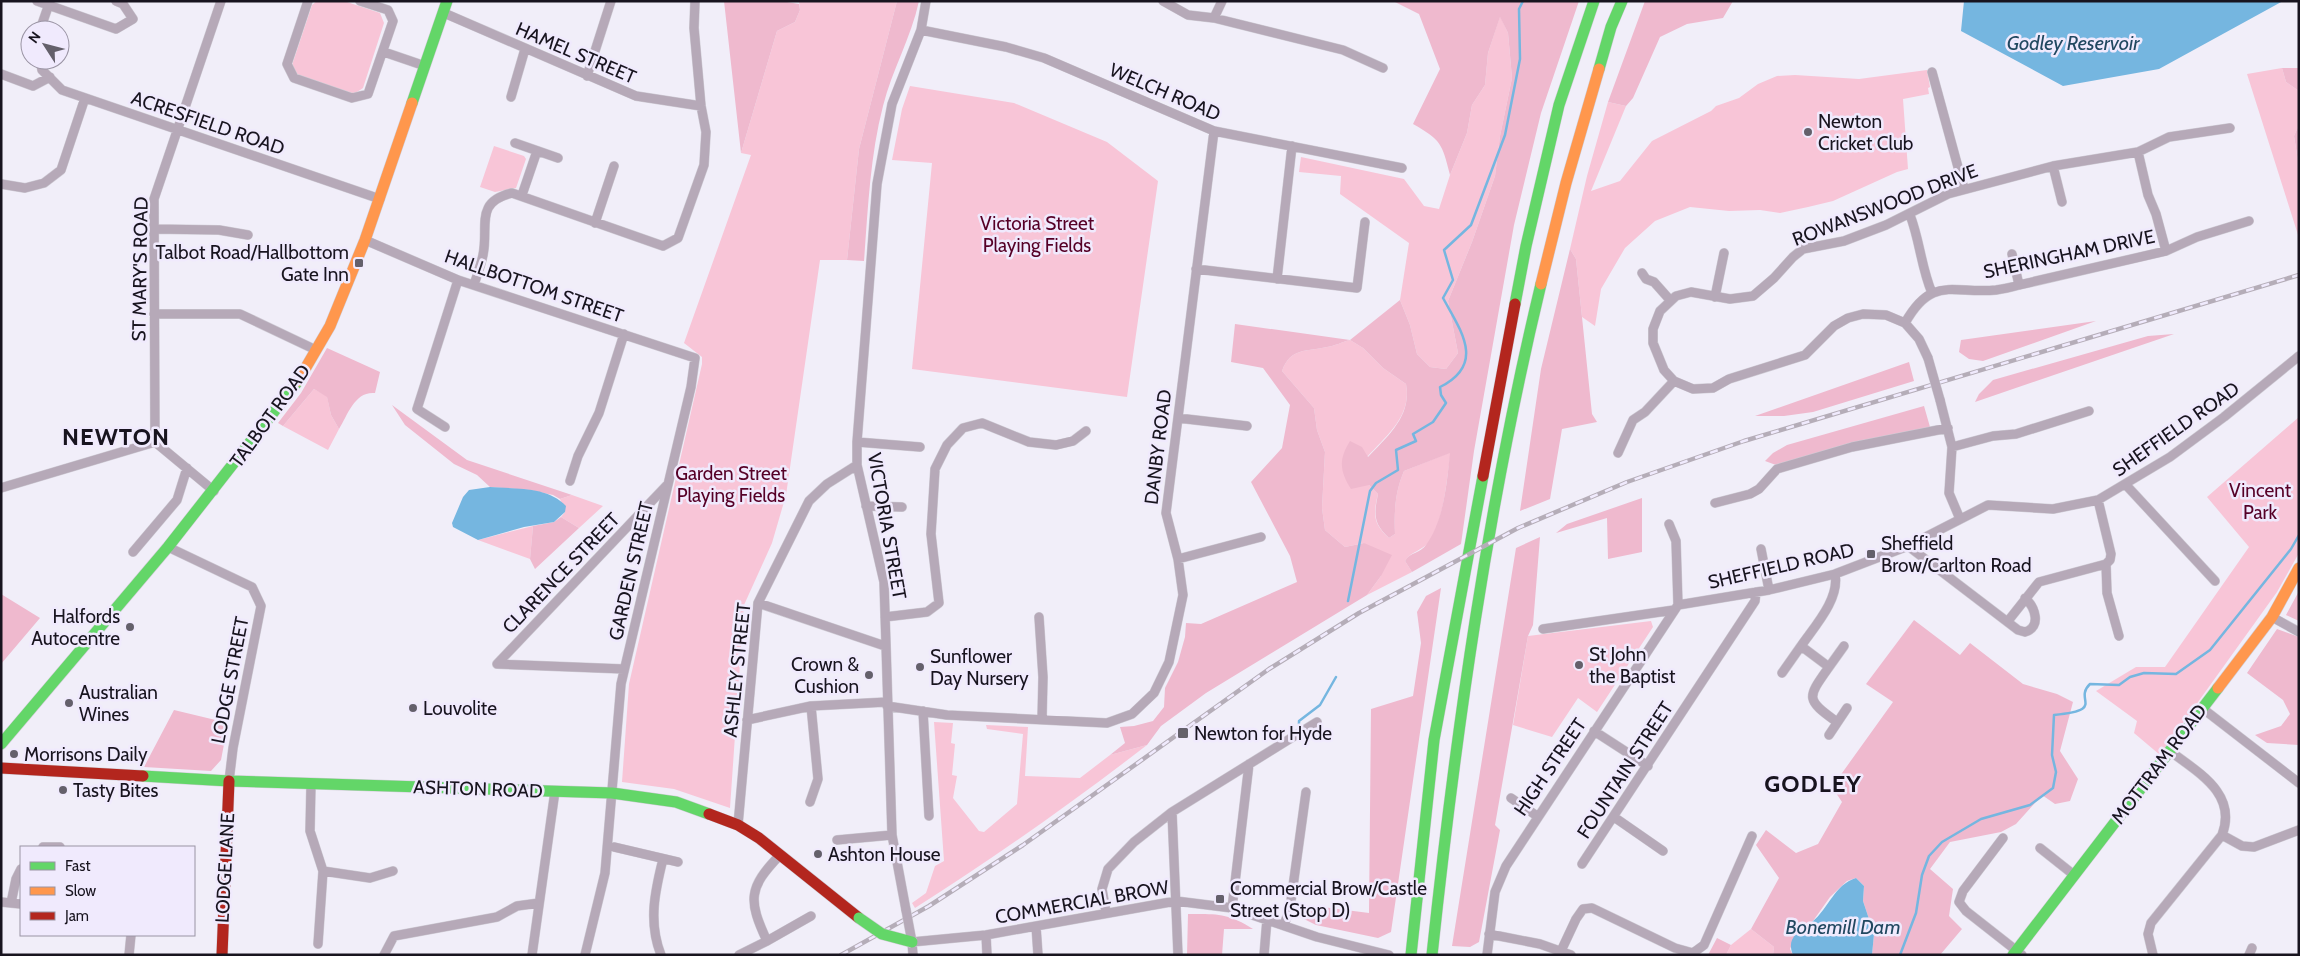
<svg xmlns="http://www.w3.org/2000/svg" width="2300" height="956" font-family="Cabin,sans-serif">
<rect width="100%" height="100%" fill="#f1eef9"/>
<path fill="#f8c5d7" d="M317 1H344L380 13 384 23 363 88 354 94 296 74 292 65 312 5Z
M799 1H897L859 149 847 260H820L786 495 772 543 744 605 730 808 674 789 622 782 629 684 702 364V357L684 343 751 155 741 153 777 31 795 22 800 10Z
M1500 16 1508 33 1512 78 1500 136 1495 176 1472 242 1448 301 1458 353 1446 369 1430 367 1417 354 1410 325 1400 300 1409 243 1340 194 1341 176 1299 172 1301 157 1404 179 1424 206 1439 209 1450 175 1467 133 1472 105 1485 85 1488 53Z
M2282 68 2286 82 2299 91V125L2294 136 2299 167V238L2247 74Z
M1927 70 1930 87 1928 88 1929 94 1903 99 1908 169 1897 172 1833 201 1808 207 1780 213 1760 210 1729 211 1690 207 1655 221 1625 248 1601 289 1595 326 1582 317 1576 259 1570 249 1587 176 1608 102 1626 106 1591 191 1620 181 1652 141 1711 111 1716 106 1739 98 1758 84 1777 76 1795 75 1859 79Z
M910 86 1014 103 1107 142 1158 181 1127 397 912 369 932 163 892 160 902 109Z
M494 146 524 156 526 159 516 188 495 192 480 187Z
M1350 340 1363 348 1383 368 1406 384C1412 416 1387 435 1367 457L1369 485 1378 494C1373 514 1373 524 1389 538L1395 534C1394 511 1395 492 1404 471L1451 452C1446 480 1445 518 1429 542 1422 551 1411 551 1405 561L1412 572 1367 595 1381 576 1364 543 1345 547 1325 530 1322 508 1325 452 1317 430 1314 408 1282 371C1291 347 1306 352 1327 347 1335 346 1342 342 1350 340Z
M314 389 327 396 331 415 339 429 328 450 283 426Z
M2299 417V553L2277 592 2160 755 2134 733 2137 721 2096 691 2136 667H2165L2249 547 2207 497Z
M572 495 603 506 579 528 561 517 565 512 560 499Z
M533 526 530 559 478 540Z
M1651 621 1653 627 1597 712 1578 698 1552 737 1513 725 1528 636Z
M934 722 953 723 951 743 955 744 952 775 957 776 953 798 979 831 984 832 1017 804 1023 734 987 729 986 725 1028 727 1025 776 1080 778 1110 755 1147 745C1072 803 995 857 915 908L912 903 926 893 935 866 944 861Z
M1751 929 1774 947 1773 955H1726L1731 945Z"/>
<path fill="#efb9ce" d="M724 1H781L799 4 800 10 795 22 777 31 741 153Z
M897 1H919C911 38 892 70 883 106 870 156 868 209 864 261L847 260 859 149Z
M1393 1H1579L1541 113 1514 225 1474 451 1461 544 1412 572 1405 561C1410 552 1421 553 1426 545 1444 521 1447 481 1450 453L1404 471C1395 492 1394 512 1395 534L1389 538C1373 523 1374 514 1378 494L1369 485 1351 489C1339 470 1339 459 1350 441L1362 447 1368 457C1388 436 1412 416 1406 384L1383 368 1363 348 1350 340C1342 342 1335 346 1327 347 1306 352 1291 347 1282 371L1314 408 1317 430 1325 452 1322 508 1325 530 1345 547 1364 543 1392 555 1381 576 1367 595 1206 693 1161 726 1147 745 1110 755 1125 743 1120 727 1134 726 1153 721 1164 707 1165 688 1178 662 1185 637 1186 623 1201 624 1297 582 1290 556 1251 482 1282 448 1290 405 1263 368 1231 362 1235 324 1350 340 1400 300 1410 325 1417 354 1430 367 1446 369 1458 353 1448 301 1472 242 1495 176 1500 136 1512 78 1508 33 1500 17 1488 53 1485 85 1472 105 1467 133 1450 175C1442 143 1441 140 1413 124L1440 69 1419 14Z
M1645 1H1733L1723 18 1687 24 1660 37 1633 98 1626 106 1608 102Z
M2282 68H2299V91L2286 82Z
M2299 125V167L2294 136Z
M1570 249 1576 259 1592 414 1597 422 1562 429 1550 499 1520 511 1541 369Z
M2096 321 1983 361 1969 359 1959 352 1961 340Z
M2174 334 1975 402 1979 394 1993 380 2148 336Z
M327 348 380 372 375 393C355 391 348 414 339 429L331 415 327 397 314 389 283 426 278 423 301 393Z
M1909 362 1914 381 1813 412 1784 416H1755Z
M392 405 467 460 572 495 560 499 553 495 530 490 490 487 477 475 454 464 405 425Z
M1924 406 1930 427 1845 445 1776 465 1765 461 1773 453 1787 445Z
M1642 498V552L1608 559 1607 518 1556 533 1567 524Z
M561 517 579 528 535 569 530 559 533 526 554 522Z
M1540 537 1533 625 1528 636 1495 825 1500 830 1479 942 1470 947 1452 946 1516 548Z
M1441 588 1391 932 1378 938 1316 925 1302 918 1299 904 1369 913 1371 709 1413 696 1421 643 1417 612 1426 596Z
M2299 591V621L2286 615Z
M1 594 40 618 1 664Z
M1914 620 1960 655 1970 643 2023 684 2057 694 2073 702 2060 751 2078 779 2070 801 2055 804 2042 795 2016 824 2001 832 1950 842 1930 869 1953 889 1949 916 1962 929 1940 955H1872L1874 934 1863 901 1864 886 1856 878 1847 881 1830 897 1813 921 1798 930 1790 949 1793 955H1773L1774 947 1751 929 1779 878 1756 845 1766 830 1796 853 1818 844 1842 802 1832 787 1893 702 1866 684Z
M2277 629 2299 637V745L2267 743 2255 735 2281 726 2290 714 2283 700 2247 673Z
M174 710 228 723 221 760 211 771 144 767Z
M1188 914C1217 914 1228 913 1253 929H1224L1222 955H1187Z
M1717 938 1731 945 1726 955H1708Z"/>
<path fill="#75b6e0" d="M1964 1H2283L2159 69 2063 86 1961 31Z
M490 487C514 489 548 486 566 506L565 512 554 522 524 527 478 540 453 527 452 523 463 497 469 490Z
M1856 878 1864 886 1863 901 1874 934 1872 955H1793C1791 950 1790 945 1792 940 1797 930 1804 928 1812 922 1829 908 1834 885 1856 878Z"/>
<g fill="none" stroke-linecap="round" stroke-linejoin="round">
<path stroke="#75b6e0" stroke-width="2.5" d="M1348 601 1370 491 1376 483 1398 470 1396 450 1416 441 1413 434 1433 422 1446 403 1441 395 1440 387C1486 364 1461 331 1443 298L1453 280 1444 250 1471 225 1505 135 1520 59 1519 9 1523 1
M1299 731V721L1320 705 1336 677
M1900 955 1916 913 1922 875 1929 856 1942 842 1981 819 2030 805 2053 788 2056 772 2052 755 2054 715C2107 710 2073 700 2090 684L2119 685 2130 677 2144 673 2176 674 2210 650 2291 549 2299 535"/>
<defs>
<path id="street" d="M37 1 116 29 133 19 123 4 116 1
M308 1 287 64 294 78 352 98 368 94 393 21 388 10 360 1
M1163 1 1188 15 1214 18 1343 50 1383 68
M444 13 636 96 701 106
M1214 18 1222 1
M40 30 50 1
M921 30 1006 47 1044 58 1214 131 1402 168
M384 52 425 66
M40 60 42 70 62 90 380 199
M1932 72 1964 189
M1 74 33 86 50 77
M587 76 611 1
M511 97 525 49
M515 143 558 158
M2138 152 2148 195 2156 214 2166 251
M2053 166 2062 202
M1 184 25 188 44 183 61 170 85 98
M522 195 537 151
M1910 215C1920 241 1921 267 1932 293
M595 223 614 166
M154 229 219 230 248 235
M365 240 458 280 695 358 691 387 621 684 605 873 585 955
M2012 254 2019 285
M1196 269 1357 288 1365 222
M1642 273 1646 279 1654 282 1670 300
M1277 279 1292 146
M474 285C477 275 481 265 483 255 489 226 474 202 512 193L663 246 678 238 704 165 706 132 701 106 694 28 695 1
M1715 297 1724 253
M154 314H240L316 350
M1905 323C1932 275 1952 294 1996 290 2004 289 2012 287 2019 285L2166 251 2197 237 2249 221
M1928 358 1919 339 1905 323 1886 315 1863 314 1848 318 1834 326 1805 355 1729 379 1713 388 1693 389 1674 381 1664 370 1653 343V329L1660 311 1676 296 1691 292 1730 299 1753 296 1774 278 1793 257 1803 249 1844 241 1886 225 1948 194 2053 166 2138 152 2169 137 2230 128
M1940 400 1952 447 1949 493 1960 519
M1178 418 1247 426
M445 427 417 409 458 280
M857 442 920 447
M1952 447 1993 436 2016 434 2089 411
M1618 453 1633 420 1645 412 1674 381
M570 481 578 456 599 413 624 334
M2126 485 2215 581
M1 488 155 442
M214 491 155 442 154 199 221 1
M2098 500 2111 554 2110 560 2106 564 2107 593 2119 636
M1715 503 1750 494 1759 489 1777 469 1852 447 1948 428
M866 506 902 507
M1669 524 1676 541 1678 605
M1908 546 2018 630 2025 632C2042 627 2035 607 2025 598
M168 547 252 587 261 606 233 748 229 781
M1761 549 1769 590
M133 552 177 500 187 468
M1178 559 1261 537
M1835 574C1840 599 1814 627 1801 646L1829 667C1807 698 1805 699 1837 722
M758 603 885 646
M885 617 927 612 939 603 931 534 935 469 947 445 963 428 982 423 1029 442 1056 445 1073 441 1086 431
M1039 617 1043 677 1042 719
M2272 617 2299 632
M2008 621 2039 582 2106 564
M1543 629 1674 610
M497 664 668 484
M497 664 624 669
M1829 667 1844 646
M1782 673 1801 646
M887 706 947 715 1107 723 1132 714 1154 693 1169 662 1183 595 1178 559 1166 513 1214 131
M2202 708 2299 783
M923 711 929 816
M747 720 811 706 887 702
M1594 731 1648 766
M1829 735 1847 708
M311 784 310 831 323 871 318 944
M1511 798 1537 816
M810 802 818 779 811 706
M1172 812 1178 955
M1614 817 1663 851
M738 825 758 603 809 501 827 484 857 465
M2222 835 2242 846 2254 847 2299 830
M2003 838 1963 891 1959 902 1966 911 2022 955
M837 840 892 835
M43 847H60
M614 847 678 862
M2040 848 2074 875
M1582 864 1755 601 1756 592
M323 871 370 878 393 871
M1 902 21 904
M11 903 16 879 21 869
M1232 908 1249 764
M906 910 892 835 884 582 857 465V442L877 184 892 104 921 30 926 1
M1106 912 1102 889 1108 869 1134 842 1172 812 1317 722
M1284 925 1290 908 1306 792
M1036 926 1038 955
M1489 934 1540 944 1571 955
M986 935 987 955
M767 941 811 916
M1561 951 1576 919 1583 909 1592 908 1675 948 1693 953 1704 945 1752 836
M129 955 131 935
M384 955 394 936 497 917 517 906 539 903
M532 955 555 791
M661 955C648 922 655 891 663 859
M739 955 767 941C748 900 748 888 780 855
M913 955 912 942 986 935 1176 901 1232 908 1317 937 1389 955
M1264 955 1267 919
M1487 955 1495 892 1506 866 1678 605 1769 590 1835 574 1908 546 1988 505 2053 509 2098 500 2170 457 2224 417 2299 356
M2153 955 2148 934 2151 923 2222 835C2238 793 2197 772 2170 751
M2249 955 2252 948"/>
<path id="fast" d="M1599 69 1611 27 1622 1
M412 103 447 1
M1515 304 1526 246 1559 105 1594 1
M1 744 168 547 298 381
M143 776 229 781 612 793 676 802 709 814
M1411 955 1434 740 1483 476
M1432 955C1456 730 1488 504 1541 284
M2013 955 2218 688"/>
<path id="slow" d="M1541 284 1566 183 1599 69
M298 381 330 326 365 240 412 103
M2218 688 2272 617 2299 568"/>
<path id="jam" d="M1483 476 1515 304
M1 768 143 776
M709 814 738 825 759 838 859 918
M222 955 229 781"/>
</defs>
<use href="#street" stroke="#cfccd5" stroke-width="10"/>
<use href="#fast" stroke="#cfccd5" stroke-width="12"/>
<use href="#slow" stroke="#cfccd5" stroke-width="12"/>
<use href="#jam" stroke="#cfccd5" stroke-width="12"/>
<use href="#street" stroke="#b6a9b8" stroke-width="9"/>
<use href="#fast" stroke="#63d668" stroke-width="11"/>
<use href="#slow" stroke="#ff974d" stroke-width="11"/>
<use href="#jam" stroke="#b3261e" stroke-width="11"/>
<defs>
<path id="rail" d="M841 955 929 906 1023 845 1269 669 1359 613 1518 528 1627 482 1744 441 2299 275"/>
</defs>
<use href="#rail" stroke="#b5adb8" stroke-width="4.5"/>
<use href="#rail" stroke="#f0eafd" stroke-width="2.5" stroke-dasharray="8" stroke-linecap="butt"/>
<defs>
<path id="street-bridge" d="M1928 358 1940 400
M906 910 912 942"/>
<path id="fast-bridge" d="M859 918 882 934 912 942"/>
</defs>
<use href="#street-bridge" stroke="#cfccd5" stroke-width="10" stroke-linecap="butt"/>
<use href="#fast-bridge" stroke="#cfccd5" stroke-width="12" stroke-linecap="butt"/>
<use href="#street-bridge" stroke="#b6a9b8" stroke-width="9"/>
<use href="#fast-bridge" stroke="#63d668" stroke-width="11"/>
</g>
<g fill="#64606b" stroke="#f0eafd" stroke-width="2">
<circle cx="1808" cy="132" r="5"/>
<rect x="354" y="258" width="10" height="10" rx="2.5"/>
<rect x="1866" y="549" width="10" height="10" rx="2.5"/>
<circle cx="130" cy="627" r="5"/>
<circle cx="1579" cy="665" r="5"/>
<circle cx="920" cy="667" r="5"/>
<circle cx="869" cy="675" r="5"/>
<circle cx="69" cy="703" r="5"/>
<circle cx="413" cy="708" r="5"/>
<rect x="1177" y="727" width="12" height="12" rx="2.5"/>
<circle cx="14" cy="754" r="5"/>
<circle cx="63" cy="790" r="5"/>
<circle cx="818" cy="854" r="5"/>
<rect x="1215" y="894" width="10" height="10" rx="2.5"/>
</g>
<g text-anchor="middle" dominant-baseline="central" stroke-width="5" stroke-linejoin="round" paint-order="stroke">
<g font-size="19" fill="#18141f" stroke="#f0eafd">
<text transform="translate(576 53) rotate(23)">HAMEL STREET</text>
<text transform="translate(1165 92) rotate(23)">WELCH ROAD</text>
<text transform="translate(208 123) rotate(19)">ACRESFIELD ROAD</text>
<text transform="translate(1885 205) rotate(-21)">ROWANSWOOD DRIVE</text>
<text transform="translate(2069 254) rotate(-12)">SHERINGHAM DRIVE</text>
<text transform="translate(140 269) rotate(-89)">ST MARY'S ROAD</text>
<text transform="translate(534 286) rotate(19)">HALLBOTTOM STREET</text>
<text transform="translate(270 416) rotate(-54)">TALBOT ROAD</text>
<text transform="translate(2176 429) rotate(-35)">SHEFFIELD ROAD</text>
<text transform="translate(1158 447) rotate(-83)">DANBY ROAD</text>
<text transform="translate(887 526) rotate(80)">VICTORIA STREET</text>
<text transform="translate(1781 566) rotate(-13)">SHEFFIELD ROAD</text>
<text transform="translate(631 571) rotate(-77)">GARDEN STREET</text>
<text transform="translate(561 573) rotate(-46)">CLARENCE STREET</text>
<text transform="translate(737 670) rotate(-84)">ASHLEY STREET</text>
<text transform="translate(230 680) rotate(-79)">LODGE STREET</text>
<text transform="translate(2159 764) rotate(-53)">MOTTRAM ROAD</text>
<text transform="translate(1550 767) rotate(-56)">HIGH STREET</text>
<text transform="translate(1625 770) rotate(-57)">FOUNTAIN STREET</text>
<text transform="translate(478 789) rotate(2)">ASHTON ROAD</text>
<text transform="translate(225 868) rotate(-87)">LODGE LANE</text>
<text transform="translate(1082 902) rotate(-10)">COMMERCIAL BROW</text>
</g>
<g font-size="19" fill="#18141f" stroke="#f0eafd" text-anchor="start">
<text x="1818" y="121">Newton<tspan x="1818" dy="22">Cricket Club</tspan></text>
<text x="349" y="252" text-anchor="end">Talbot Road/Hallbottom<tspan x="349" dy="22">Gate Inn</tspan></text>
<text x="1881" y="543">Sheffield<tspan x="1881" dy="22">Brow/Carlton Road</tspan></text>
<text x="120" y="616" text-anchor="end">Halfords<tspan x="120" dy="22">Autocentre</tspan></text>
<text x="1589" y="654">St John<tspan x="1589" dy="22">the Baptist</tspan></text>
<text x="930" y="656">Sunflower<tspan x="930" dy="22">Day Nursery</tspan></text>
<text x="859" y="664" text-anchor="end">Crown &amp;<tspan x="859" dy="22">Cushion</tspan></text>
<text x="79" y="692">Australian<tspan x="79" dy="22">Wines</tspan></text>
<text x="423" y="708">Louvolite</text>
<text x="1194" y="733">Newton for Hyde</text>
<text x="24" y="754">Morrisons Daily</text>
<text x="73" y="790">Tasty Bites</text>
<text x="828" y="854">Ashton House</text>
<text x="1230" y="888">Commercial Brow/Castle<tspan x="1230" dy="22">Street (Stop D)</tspan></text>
</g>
<g font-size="19" fill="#560027" stroke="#f0eafd">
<text x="1037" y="223">Victoria Street<tspan x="1037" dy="22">Playing Fields</tspan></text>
<text x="731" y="473">Garden Street<tspan x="731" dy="22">Playing Fields</tspan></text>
<text x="2260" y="490">Vincent<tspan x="2260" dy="22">Park</tspan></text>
</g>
<g font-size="20" font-style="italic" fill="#214860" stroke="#f0eafd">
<text x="2073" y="43">Godley Reservoir</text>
<text x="1843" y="927">Bonemill Dam</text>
</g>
<g font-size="24" font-weight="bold" letter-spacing="1" fill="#18141f" stroke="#f0eafd">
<text x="116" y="436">NEWTON</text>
<text x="1813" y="783">GODLEY</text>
</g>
</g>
<rect width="2300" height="956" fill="none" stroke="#18141f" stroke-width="5"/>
<rect x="20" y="846" width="175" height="90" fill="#f0eafd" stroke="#9a94a4"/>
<rect x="30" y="862" width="25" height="8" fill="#63d668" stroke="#9a94a4"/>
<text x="65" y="871" font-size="15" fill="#18141f">Fast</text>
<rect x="30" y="887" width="25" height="8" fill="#ff974d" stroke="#9a94a4"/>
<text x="65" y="896" font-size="15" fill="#18141f">Slow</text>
<rect x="30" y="912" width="25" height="8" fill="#b3261e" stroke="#9a94a4"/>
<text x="65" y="921" font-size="15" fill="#18141f">Jam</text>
<g transform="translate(45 45) rotate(306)"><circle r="24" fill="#f0eafd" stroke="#9a94a4"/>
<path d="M0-4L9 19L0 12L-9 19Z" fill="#64606b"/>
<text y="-8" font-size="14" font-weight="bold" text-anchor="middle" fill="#18141f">N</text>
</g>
</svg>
